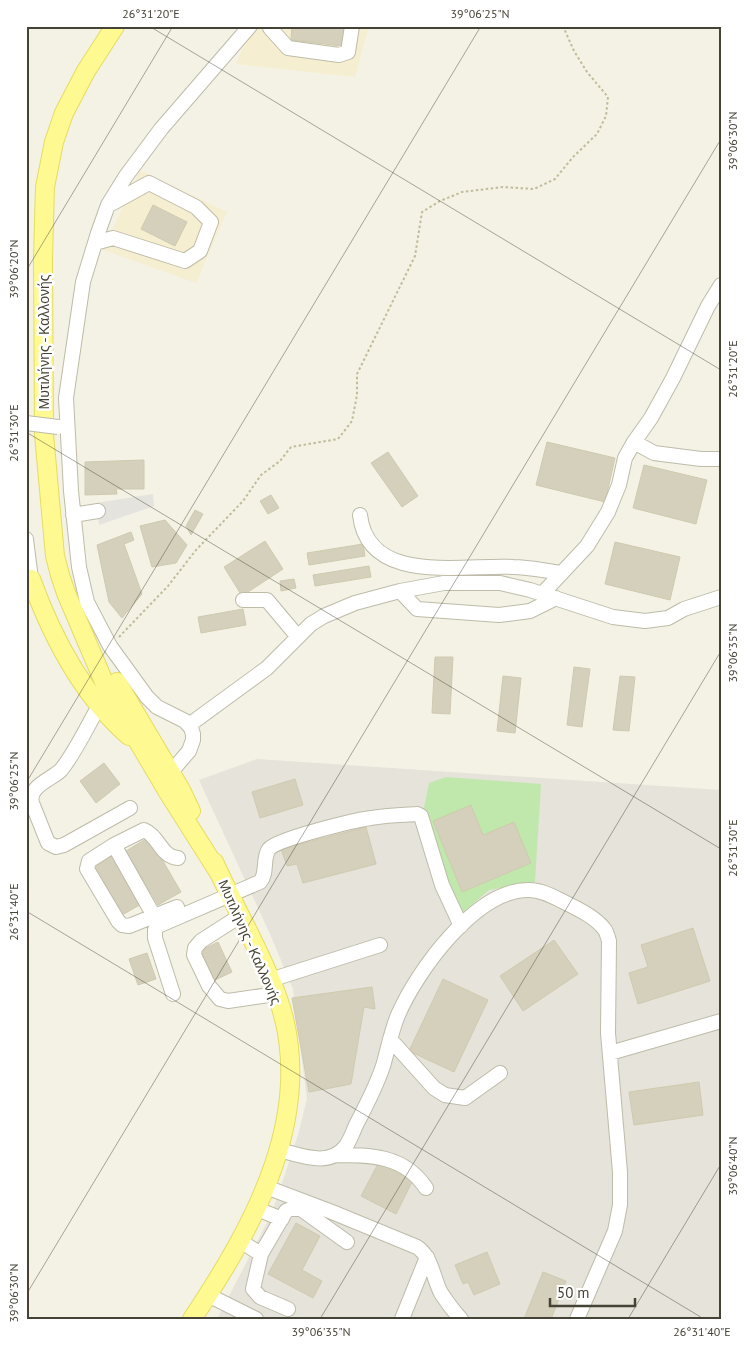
<svg xmlns="http://www.w3.org/2000/svg" width="747" height="1345" font-family="'PT Sans',sans-serif">
<rect width="100%" height="100%" fill="#f3f2e5"/>
<path fill="#f5eed0" d="M252 26H369L355 77 236 64Z
M140 170 227 212 196 283 103 250Z"/>
<path fill="#e5e3da" d="M257 759 721 790V1319H217L272 1213 298 1135 307 1099 293 989 270 934 199 780Z"/>
<path fill="#c0e8ad" d="M446 777 541 784 535 882 489 890 461 914 443 880 424 808 429 783Z"/>
<path fill="#e4e3de" d="M153 494 154 506 99 525 96 503Z"/>
<path fill="#d5d0bb" stroke="#cfcaae" d="M292 26H345L342 46 291 40Z
M153 205 187 222 175 246 141 229Z
M547 442 615 458 605 502 536 485Z
M388 452 418 496 402 507 371 463Z
M144 460V489H116L117 494 85 495V462Z
M644 465 707 480 696 524 633 508Z
M271 495 279 508 268 514 260 501Z
M195 510 203 514 191 535 186 526Z
M165 520 187 545 176 563 152 567 140 526Z
M131 532 134 540 124 544 142 594 122 618 109 602 97 545Z
M265 541 283 569 242 596 224 567Z
M615 542 680 557 670 600 605 584Z
M363 544 365 556 309 565 307 553Z
M369 566 371 577 315 586 313 575Z
M294 579 296 588 281 591 280 581Z
M243 609 246 625 201 633 198 617Z
M435 657H453L450 714 432 713Z
M574 667 590 669 582 727 567 725Z
M503 676 521 678 515 733 497 731Z
M620 676 635 677 629 731 613 730Z
M104 763 120 784 96 803 80 781Z
M295 779 303 805 260 818 252 792Z
M471 805 483 835 514 822 531 863 462 892 433 821Z
M366 827 376 864 303 883 297 864 287 866 281 849Z
M149 837 181 892 158 905 126 851Z
M114 855 143 903 122 915 93 868Z
M693 928 710 981 638 1004 629 973 648 967 641 945Z
M554 940 578 974 523 1011 500 976Z
M218 942 232 972 215 980 200 951Z
M147 953 156 979 138 985 129 959Z
M443 979 488 1000 454 1072 409 1051Z
M372 987 375 1009 364 1007 351 1084 309 1092 292 998Z
M699 1082 703 1115 634 1125 629 1092Z
M380 1160 414 1178 396 1214 361 1196Z
M296 1223 320 1236 302 1270 322 1281 313 1298 268 1274Z
M487 1252 500 1284 474 1295 468 1282 463 1284 455 1265Z
M543 1272 566 1281 551 1319H524Z"/>
<g fill="none" stroke-linecap="round" stroke-linejoin="round">
<defs>
<path id="minor" d="M270 28 288 48 339 55 348 52 352 26
M95 243 113 238 185 261 200 251 211 222 196 207 149 183 109 205
M634 442 654 453 701 459H721
M73 515 98 511
M360 515C368 586 464 564 513 567 529 567 546 571 562 573
M26 539 31 579 26 582
M400 591 417 609 499 615 530 611 556 598
M543 593 587 546 608 512 619 485 625 458 634 442 651 418 673 378 708 306 721 285
M243 600H267L298 637
M99 706C88 725 75 753 61 770 52 779 27 787 32 803L48 843 56 847 64 845 130 808
M189 725 267 668 311 624 324 616 355 603 400 591 444 583H500L530 590 613 617 645 621 668 618 684 609 721 597
M162 776 171 772 189 751 193 740V734L191 728 185 721 157 707 147 697 110 646 87 602 79 567 71 491 66 398 83 282 98 233 108 205 126 176 161 129 250 26
M114 845 154 916
M177 907 129 926 122 925 118 921 87 869 89 861 114 845 144 830C158 835 162 858 178 858
M240 916 201 941 195 948 194 955 209 986 220 999 228 1001 276 994
M270 980 380 945
M173 994 155 938V930L158 926 260 882C268 873 262 859 269 849 277 839 355 820 371 818 386 815 402 815 417 814L421 816 442 885 461 926
M390 1039 434 1088 445 1095 465 1098 500 1073
M610 1053 721 1021
M279 1150C301 1155 329 1168 346 1146 350 1140 353 1132 356 1125 366 1106 376 1087 383 1066 388 1049 391 1032 398 1015 417 971 476 889 529 890 541 890 552 896 562 901 576 908 596 917 605 930 607 933 608 938 609 941L608 1033 620 1172V1205L615 1231 577 1319
M335 1155C371 1155 404 1155 426 1188
M266 1187 332 1212 417 1247C432 1257 433 1278 441 1293 447 1302 453 1311 461 1319
M257 1209 282 1219
M240 1241 261 1254 286 1211 291 1209H301L347 1242
M261 1254 253 1289 260 1297 288 1309
M208 1295 256 1319
M402 1319 427 1257"/>
<path id="major" d="M115 26 86 71 64 113 54 142 45 187 43 258 44 434 55 556 60 575 66 593 107 689 169 794 219 873
M31 579C52 637 82 695 129 736
M117 682 181 790 191 811
M192 1319C255 1225 320 1108 276 993 259 948 234 906 214 862"/>
</defs>
<use href="#minor" stroke="#bebca8" stroke-width="16"/>
<use href="#major" stroke="#e5dc62" stroke-width="20"/>
<path stroke="#c0bc99" stroke-width="2" stroke-dasharray="2.5 2.5" stroke-linecap="butt" d="M119 637 168 586 196 550 243 501 261 475 280 461 291 447 338 439 352 421 357 395V374L415 256 422 212 440 201 462 192 503 187 534 189 555 179 573 157 597 134 606 116 608 97 587 72 574 51 563 26"/>
<use href="#minor" stroke="#fff" stroke-width="14"/>
<use href="#major" stroke="#fff992" stroke-width="18"/>
<defs>
<path id="minor-bridge" d="M26 423 58 427"/>
</defs>
<use href="#minor-bridge" stroke="#bebca8" stroke-width="16" stroke-linecap="butt"/>
<use href="#minor-bridge" stroke="#fff" stroke-width="14"/>
</g>
<path fill="none" stroke="#454335" stroke-width="1" stroke-opacity="0.45" d="M149 26 721 370M26 271 173 26M26 432 721 849M26 783 481 26M26 911 704 1319M26 1295 721 139M320 1319 721 651M628 1319 721 1164"/>
<g text-anchor="middle" dominant-baseline="central" stroke-width="5" stroke-linejoin="round" paint-order="stroke">
<g font-size="14" fill="#454335" stroke="#fff">
<text transform="translate(44 342) rotate(-90)">Μυτιλήνης - Καλλονής</text>
<text transform="translate(250 942) rotate(66)">Μυτιλήνης - Καλλονής</text>
</g>
</g>
<rect width="747" height="1345" fill="none" stroke="#ffffff" stroke-width="55"/>
<path d="M550 1298v8h85v-8" fill="none" stroke="#454335" stroke-width="2.5"/>
<text x="557" y="1298" font-size="15" fill="#454335" stroke="#ffffff" stroke-width="4" paint-order="stroke">50 m</text>
<rect x="28" y="28" width="692" height="1290" fill="none" stroke="#454335" stroke-width="2"/>
<g font-size="12" text-anchor="middle" fill="#454335">
<text x="151" y="18">26°31'20"E</text>
<text x="480" y="18">39°06'25"N</text>
<text transform="translate(733 141) rotate(-90)" y="4">39°06'30"N</text>
<text transform="translate(14 269) rotate(-90)" y="4">39°06'20"N</text>
<text transform="translate(733 369) rotate(-90)" y="4">26°31'20"E</text>
<text transform="translate(14 433) rotate(-90)" y="4">26°31'30"E</text>
<text transform="translate(733 653) rotate(-90)" y="4">39°06'35"N</text>
<text transform="translate(14 781) rotate(-90)" y="4">39°06'25"N</text>
<text transform="translate(733 848) rotate(-90)" y="4">26°31'30"E</text>
<text transform="translate(14 912) rotate(-90)" y="4">26°31'40"E</text>
<text transform="translate(733 1166) rotate(-90)" y="4">39°06'40"N</text>
<text transform="translate(14 1293) rotate(-90)" y="4">39°06'30"N</text>
<text x="321" y="1336">39°06'35"N</text>
<text x="702" y="1336">26°31'40"E</text>
</g>
</svg>
